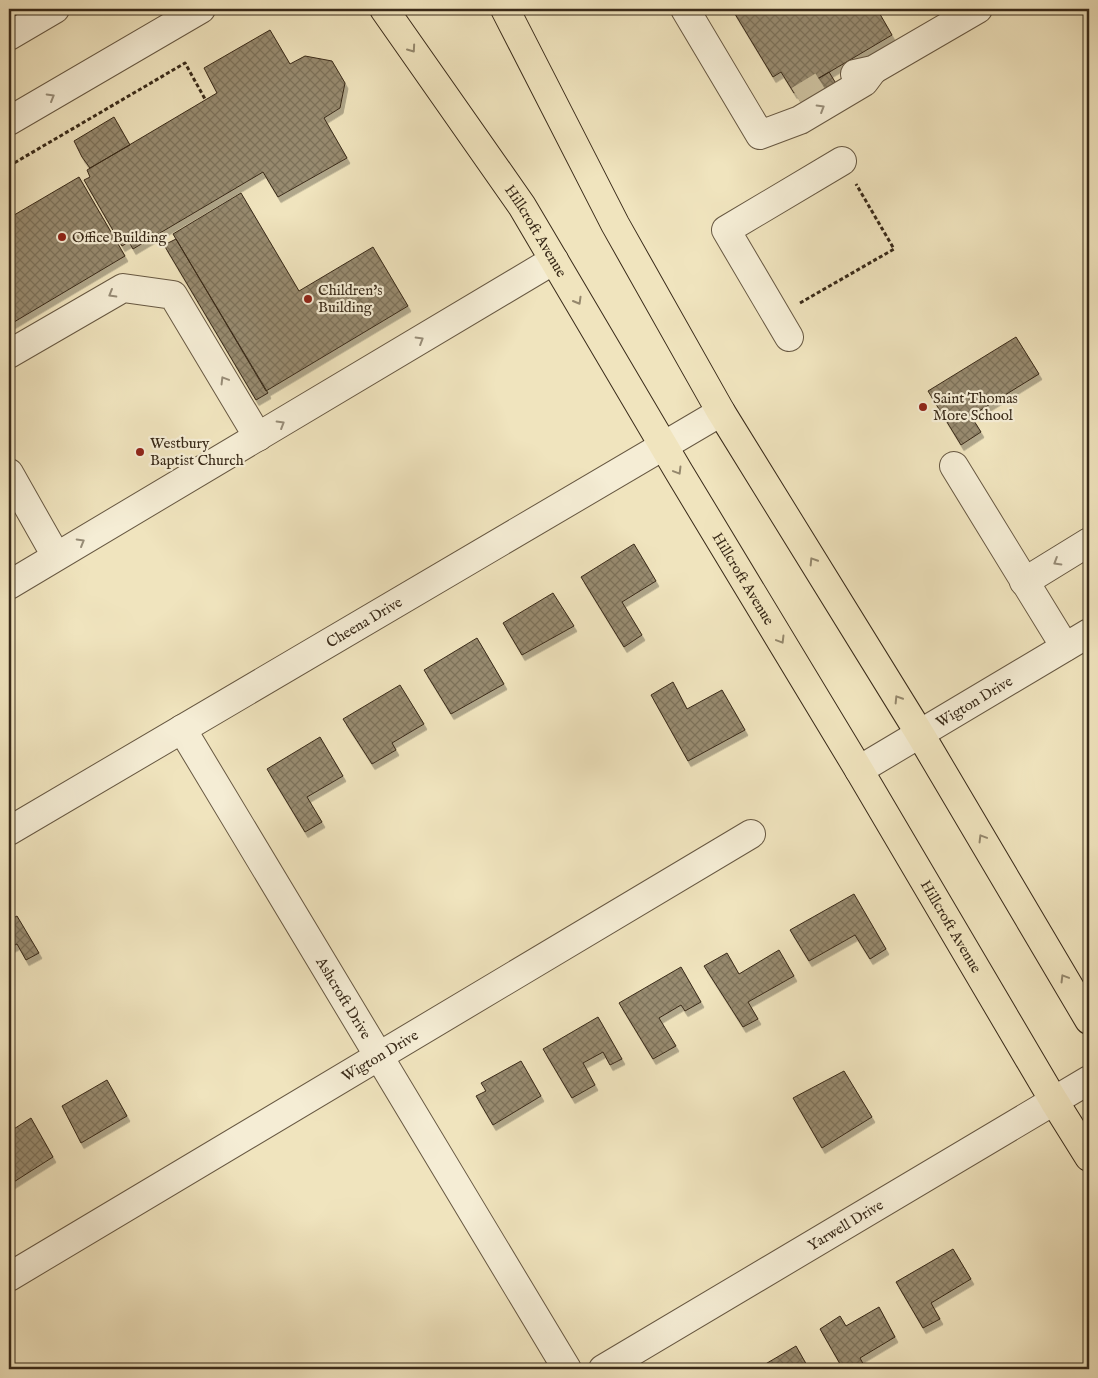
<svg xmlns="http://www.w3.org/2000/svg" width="1098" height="1378" font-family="'IM FELL English',serif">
<defs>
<pattern id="building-cross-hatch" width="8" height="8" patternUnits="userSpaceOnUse" patternTransform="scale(1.25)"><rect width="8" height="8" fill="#988b6f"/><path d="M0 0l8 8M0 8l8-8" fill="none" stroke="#7d725a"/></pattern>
<filter id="shadow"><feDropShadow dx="3" dy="5.5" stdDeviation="0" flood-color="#0004"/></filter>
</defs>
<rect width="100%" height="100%" fill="#f0e4be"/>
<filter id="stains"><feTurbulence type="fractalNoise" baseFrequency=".004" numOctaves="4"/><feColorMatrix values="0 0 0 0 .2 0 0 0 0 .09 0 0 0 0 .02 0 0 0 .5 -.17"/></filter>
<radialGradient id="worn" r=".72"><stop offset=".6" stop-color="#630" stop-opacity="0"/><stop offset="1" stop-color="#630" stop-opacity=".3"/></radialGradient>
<path fill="url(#building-cross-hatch)" stroke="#392a19" filter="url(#shadow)" d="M732 9H877L892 35 794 93 781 72 773 77Z
M270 30 290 64 305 56 332 61 345 83 340 108 324 118 347 158 278 197 263 172 133 249 129 242 122 246 84 180 90 177 87 170 217 93 204 68Z
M829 72 840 90 806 110 795 92Z
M114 117 130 145 90 168 82 157 74 141Z
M79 177 125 256 9 325V218Z
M241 193 299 291 373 247 408 306 266 391 173 234Z
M176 239 268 393 256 400 164 245Z
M1016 337 1039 374 971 416 981 432 961 445 928 391Z
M634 544 656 581 622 602 642 635 624 647 581 577Z
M553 593 574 626 522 655 503 623Z
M477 638 504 684 451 714 424 670Z
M673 682 687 709 722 690 745 730 688 761 651 695Z
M400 685 424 724 392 743 396 750 372 764 343 719Z
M320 737 343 776 307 797 322 822 305 832 267 769Z
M854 894 886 949 870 959 855 935 809 961 790 930Z
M17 916 39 953 26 960 17 944 9 948V920Z
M779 950 794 976 748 1002 758 1019 743 1027 704 966 727 953 739 974Z
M681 967 701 1002 685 1011 681 1005 659 1018 676 1046 653 1059 619 1003Z
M598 1017 622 1059 610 1065 603 1052 583 1063 595 1085 572 1098 543 1049Z
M521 1061 541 1096 493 1125 476 1096 486 1091 481 1083Z
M844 1071 872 1117 822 1148 793 1098Z
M107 1080 127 1116 81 1143 62 1106Z
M31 1118 53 1157 9 1185V1132Z
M953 1249 971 1279 931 1303 940 1319 923 1328 896 1282Z
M879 1307 895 1337 860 1358 866 1369H843L820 1329 840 1316 846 1326Z
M796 1346 809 1369H757Z"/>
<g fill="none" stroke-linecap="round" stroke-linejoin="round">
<path stroke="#cbbf9d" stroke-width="28" stroke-dasharray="28 14" stroke-linecap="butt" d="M799 100 833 79"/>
<defs>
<g id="minor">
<path d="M685 9 760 135 800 120 864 82 873 70"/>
<path d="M9 36 55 9"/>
<path d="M855 74 873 70 978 9"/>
<path d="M9 121 201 9"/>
<path d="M789 337 726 230 842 161"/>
<path d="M9 354 123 288 173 295 258 437"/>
<path d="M954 466 1065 647"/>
<path d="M9 473 56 556"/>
<path d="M1024 582 1089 542"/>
<path d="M9 585 554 260"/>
<path id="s1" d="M182 729 567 1369"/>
<path id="s2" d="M859 770 1089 633"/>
<path id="s3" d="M9 831 721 412"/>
<path id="s4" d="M9 1277 751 834"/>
<path id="s5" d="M603 1369 1089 1080"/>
</g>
<g id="major">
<path id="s6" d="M384 9 522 206 679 472 859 770 1054 1101 1089 1157"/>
<path d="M505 9 615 224 721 412 920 734 1089 1020"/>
</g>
</defs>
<use href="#minor" stroke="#675842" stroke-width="30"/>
<use href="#major" stroke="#392a19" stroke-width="30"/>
<path stroke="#392a19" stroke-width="3" stroke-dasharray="4 2.5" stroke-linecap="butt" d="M9 166 185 63 205 99
M800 303 894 249 856 184"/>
<use href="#minor" stroke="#f5edd5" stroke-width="28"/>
<use href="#major" stroke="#f0e4be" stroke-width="28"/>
</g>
<defs><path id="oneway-chevron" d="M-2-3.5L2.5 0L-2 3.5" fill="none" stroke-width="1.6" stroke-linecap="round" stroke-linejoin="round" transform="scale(1.25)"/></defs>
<g stroke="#94876c">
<use href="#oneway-chevron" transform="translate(412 49) rotate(55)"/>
<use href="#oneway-chevron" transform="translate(578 301) rotate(60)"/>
<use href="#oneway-chevron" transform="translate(678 471) rotate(59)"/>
<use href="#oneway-chevron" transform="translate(813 561) rotate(-122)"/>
<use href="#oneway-chevron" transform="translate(781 640) rotate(59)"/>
<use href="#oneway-chevron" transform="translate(898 699) rotate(-122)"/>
<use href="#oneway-chevron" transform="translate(982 838) rotate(-121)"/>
<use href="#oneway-chevron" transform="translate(1064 978) rotate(-121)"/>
</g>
<g stroke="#978c77">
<use href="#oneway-chevron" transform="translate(51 97) rotate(-30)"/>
<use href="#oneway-chevron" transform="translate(821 108) rotate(-31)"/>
<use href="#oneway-chevron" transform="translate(112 294) rotate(150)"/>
<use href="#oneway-chevron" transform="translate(420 340) rotate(-31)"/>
<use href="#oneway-chevron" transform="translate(224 380) rotate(-121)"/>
<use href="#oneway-chevron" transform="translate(281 424) rotate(-31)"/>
<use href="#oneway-chevron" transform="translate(81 542) rotate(-30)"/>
<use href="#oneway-chevron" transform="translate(1057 562) rotate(149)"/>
</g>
<g fill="#8f2418" stroke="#f5edd5" stroke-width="2">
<circle cx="62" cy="237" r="5"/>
<circle cx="308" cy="299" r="5"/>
<circle cx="923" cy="407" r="5"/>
<circle cx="140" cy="452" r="5"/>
</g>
<g text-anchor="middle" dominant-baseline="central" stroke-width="4.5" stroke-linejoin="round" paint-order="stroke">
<g font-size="15" fill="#392a19" stroke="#f5edd5">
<text stroke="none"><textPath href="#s6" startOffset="269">Hillcroft Avenue</textPath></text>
<text stroke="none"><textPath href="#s6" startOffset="674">Hillcroft Avenue</textPath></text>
<text stroke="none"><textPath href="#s3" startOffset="412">Cheena Drive</textPath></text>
<text stroke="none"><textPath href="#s2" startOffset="134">Wigton Drive</textPath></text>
<text stroke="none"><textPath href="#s6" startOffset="1079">Hillcroft Avenue</textPath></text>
<text stroke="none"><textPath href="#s1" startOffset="314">Ashcroft Drive</textPath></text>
<text stroke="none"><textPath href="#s4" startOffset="432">Wigton Drive</textPath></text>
<text stroke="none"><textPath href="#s5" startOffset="282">Yarwell Drive</textPath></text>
</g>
<g font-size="15" fill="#392a19" stroke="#f5edd5" text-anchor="start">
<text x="72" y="237">Office Building</text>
<text x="318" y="290">Children's<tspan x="318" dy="17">Building</tspan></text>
<text x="933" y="398">Saint Thomas<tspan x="933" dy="17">More School</tspan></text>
<text x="150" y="443">Westbury<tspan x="150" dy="17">Baptist Church</tspan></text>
</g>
</g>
<rect width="1098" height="1378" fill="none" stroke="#f0e4be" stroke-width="30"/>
<rect x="10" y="10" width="1078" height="1358" fill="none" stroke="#392a19" stroke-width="2.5"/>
<rect x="15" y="15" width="1068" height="1348" fill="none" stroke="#392a19"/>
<rect width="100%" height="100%" filter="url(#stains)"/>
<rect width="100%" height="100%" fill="url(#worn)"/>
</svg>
